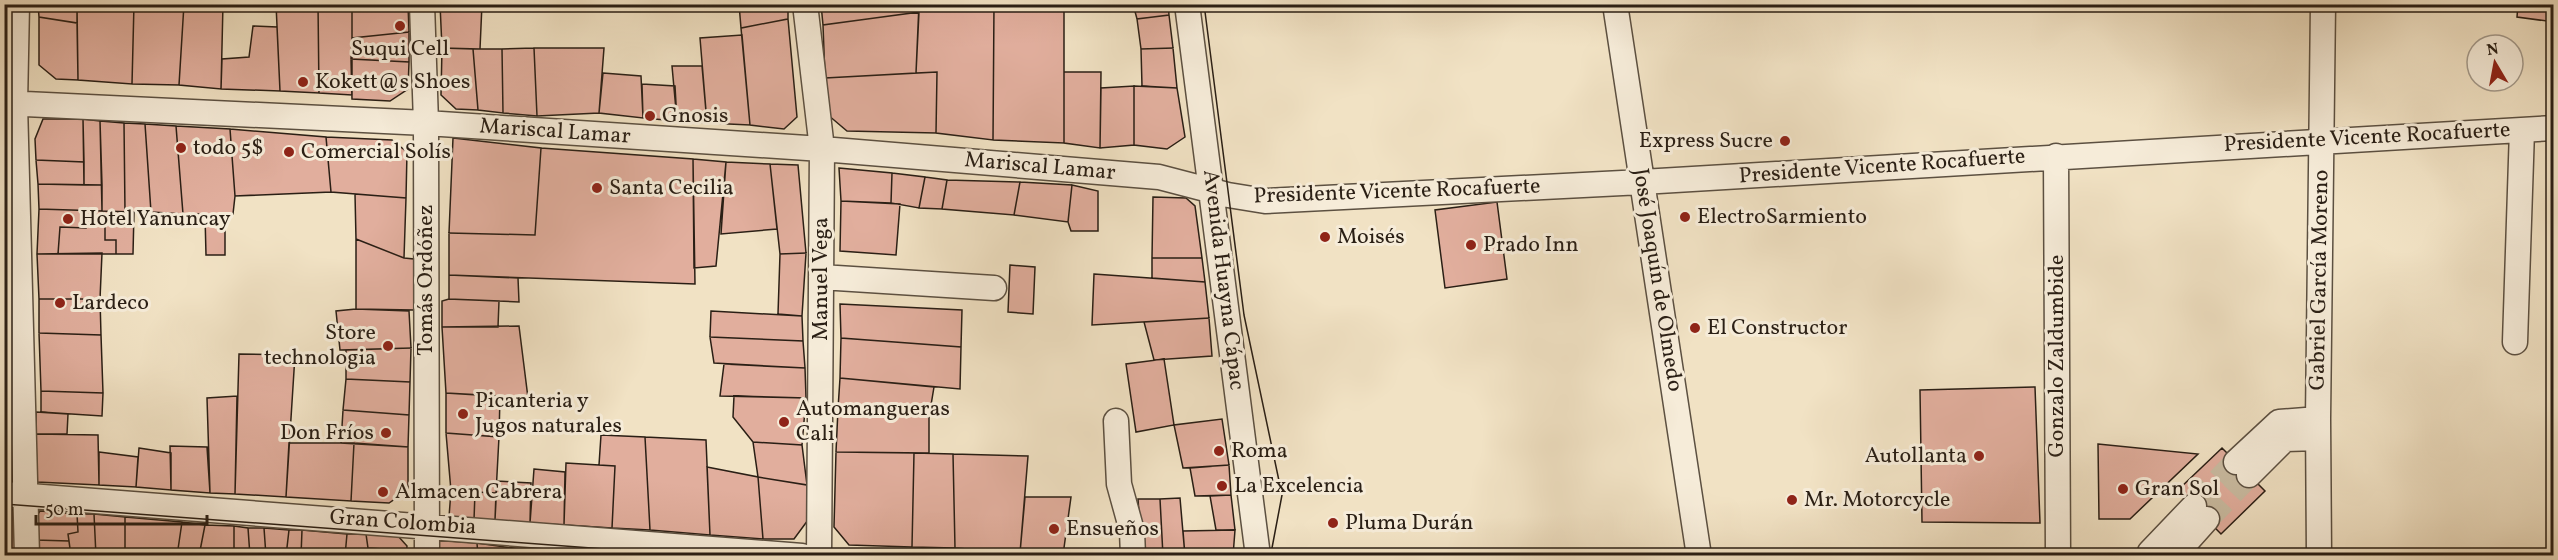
<svg xmlns="http://www.w3.org/2000/svg" width="2558" height="560" font-family="Vollkorn,serif">
<rect width="100%" height="100%" fill="#f1e2c4"/>
<filter id="stains"><feTurbulence type="fractalNoise" baseFrequency=".00333" numOctaves="4"/><feColorMatrix values="0 0 0 0 .2 0 0 0 0 .09 0 0 0 0 .02 0 0 0 .5 -.17"/></filter>
<radialGradient id="worn" r=".72"><stop offset=".6" stop-color="#630" stop-opacity="0"/><stop offset="1" stop-color="#630" stop-opacity=".3"/></radialGradient>
<path fill="#e1ae9d" stroke="#2a1f15" stroke-width="1.5" d="M38 4H77V23L39 17Z
M77 4H134L132 84 78 80Z
M134 4H184L179 85 132 84Z
M184 4H223L221 89 179 85Z
M276 4H318L319 93 280 91Z
M318 4H352V95L319 93Z
M352 4H408L409 32 352 38Z
M440 4H482L480 49 442 48Z
M739 4H788V19L741 28Z
M821 4H919V12L823 25Z
M919 4H994L993 140 936 133 937 72 916 73Z
M994 4H1064V143L993 140Z
M1133 4H1168L1169 15 1137 19Z
M1222 4H1254L1223 8Z
M2518 4H2554V22L2517 17Z
M919 12 916 73 825 78 823 25Z
M1169 15 1173 48 1141 49 1137 19Z
M39 17 77 23 78 80 56 79 39 65Z
M788 19 797 117 784 129 750 125 741 28Z
M253 26 277 27 280 91 221 89 222 59 249 57Z
M409 32V62L351 59 352 38Z
M742 35 750 125 707 123 700 38Z
M442 48 473 49 478 110 456 109 441 95Z
M534 48 537 116 503 113 502 49Z
M534 48H604L599 113 537 116Z
M1173 48 1177 88 1142 86 1141 49Z
M473 49H502L503 113 478 110Z
M351 59 409 62 408 89 390 101 352 99Z
M672 66H702L707 123 677 121Z
M937 72 936 133 847 131 828 115 825 78Z
M1064 72H1101L1100 148 1064 143Z
M603 73 641 76 643 118 599 113Z
M642 84 675 86 677 121 643 118Z
M1134 86 1177 88 1185 137 1167 149 1134 145Z
M1134 86V145L1100 148 1101 88Z
M43 119H83L84 162 36 160 35 139Z
M83 119 100 121 102 185H84Z
M100 121 124 123 125 212 102 211Z
M124 123 145 124 151 212H125Z
M145 124 176 126 183 214 151 212Z
M176 126 230 129 235 196 233 214H183Z
M230 129 326 137 331 192 235 196Z
M326 137 392 140 407 152 406 198 331 192Z
M453 138 541 148 535 235 449 233Z
M541 148 693 159 695 284 449 275V233L535 235Z
M693 159 726 162 716 266 694 268Z
M36 160 84 162V185L38 184Z
M726 162 770 164 777 229 721 234Z
M770 164 798 165 806 253 780 254Z
M839 168 892 173 891 203 841 201Z
M892 173 925 177 919 208 891 203Z
M925 177 947 180 942 209 919 208Z
M947 180 1020 182 1014 215 942 209Z
M1020 182 1072 185 1068 222 1014 215Z
M38 184 102 185V211L39 209Z
M1072 185 1098 191V231H1071L1068 222Z
M355 194 406 198 404 258 356 239Z
M1153 197 1186 198 1195 206 1202 258H1152Z
M841 201 900 204 896 255 840 251Z
M1497 202 1507 279 1445 288 1435 210Z
M4 207H10L9 248 4 247Z
M39 209 102 211 105 216 86 215V228L60 227 58 254H37Z
M102 211 134 212 133 254H116V240H105V216Z
M86 215 105 216V240H116V254H58L60 227 86 228Z
M205 215H225V255H206Z
M356 239 404 258 414 259 415 310 356 309Z
M102 253 100 299H39L37 254Z
M806 253 802 316 778 314 780 254Z
M1152 258H1202L1205 282 1152 278Z
M1010 265 1035 267 1033 314 1008 312Z
M4 267H10L11 291H4Z
M1094 274 1205 282 1209 318 1092 325Z
M449 275 518 278 519 302 449 299Z
M4 291H11L10 325H4Z
M39 299H100L101 335 39 333Z
M449 299 499 301 498 327H442V301Z
M840 304 962 310 961 347 841 338Z
M356 309 409 311 411 348 340 350 336 311Z
M711 311 802 316 803 341 710 337Z
M1209 318 1212 356 1154 360 1144 322Z
M4 325H10L13 352H4Z
M519 326 528 398 446 393 442 327Z
M39 333 101 335 103 393 41 391Z
M710 337 803 341 805 368 714 363Z
M841 338 961 347 960 389 840 378Z
M411 348 410 382 346 379V350Z
M4 352H13L15 412H4Z
M239 354 295 355 286 497 235 494Z
M1164 359 1174 425 1136 432 1126 364Z
M724 364 805 368 806 398 720 396Z
M840 378 934 387 929 417 838 409Z
M346 379 410 382 409 415 343 410Z
M2035 387 2040 523 1922 522 1920 390Z
M41 391 103 393 102 416 41 412Z
M446 393 500 396 499 437 446 433Z
M237 396 235 494 210 493 207 398Z
M734 396 806 398 802 445 753 442 733 417Z
M838 409 929 417V453L836 452Z
M343 410 409 415 408 447 341 443Z
M4 412H15L13 470 4 472Z
M36 412 68 414 67 434H36Z
M1222 419 1229 465 1183 468 1174 425Z
M446 433 499 437 496 493 451 491Z
M36 434 98 435 99 485 37 482Z
M601 435 645 437 650 530 612 528 615 466 599 465Z
M645 437 706 440 710 535 650 530Z
M753 442 802 445 807 485 758 477Z
M289 443H354L351 501 286 497Z
M354 443 408 447V490L389 503 351 501Z
M2098 444 2198 454 2130 519H2099Z
M170 446 207 447 210 493 171 490Z
M139 448 171 453V490L136 487Z
M2222 448 2265 491 2221 534 2178 490Z
M99 452 138 457 136 487 99 485Z
M836 452 914 453 912 547 849 545 834 527Z
M914 453 953 454 955 548 912 547Z
M953 454 1028 456 1020 553 955 548Z
M566 463 615 466 612 528 564 525Z
M1229 465 1231 495 1195 496 1190 468Z
M707 467 758 477 763 539 710 535Z
M534 469 565 472 564 525 530 523Z
M758 477 807 485 808 520 794 539H763Z
M497 481 531 483 530 523 495 520Z
M451 491 475 492 474 520 449 517Z
M475 492 496 493 495 520H474Z
M1231 495 1235 530H1216L1210 496Z
M1025 497H1071L1063 555 1020 553Z
M1180 498 1185 556H1163L1160 499Z
M1138 499H1160L1163 556H1142Z
M4 509 19 510V556H4Z
M40 511 77 514 78 532 68 534 69 541 35 540 34 520Z
M77 514H94L96 556H71L68 534 78 532Z
M94 514 125 517V556H96Z
M125 517 182 522 177 556H125Z
M182 522 205 525 199 556H177Z
M205 525 234 526V556H199Z
M234 526 248 528 250 556H234Z
M248 528H264L266 556H250Z
M264 528 289 530 286 556H266Z
M289 530H302L301 556H286Z
M302 530 347 534 345 556H301Z
M1235 530 1233 556H1185L1183 531Z
M347 534H366L368 548 383 549V556H345Z
M366 534 398 536 407 546 406 556H383V549L368 548Z
M35 540 69 541 71 556H36Z
M435 540 477 543 478 556H435Z
M477 543 548 553V556H478Z"/>
<g fill="none" stroke-linecap="round" stroke-linejoin="round">
<path stroke="#c9bba1" stroke-width="24" stroke-dasharray="24 12" stroke-linecap="butt" d="M2194 506 2236 462
M2207 519 2249 475"/>
<defs>
<path id="minor" d="M17 4 15 104 27 556
M422 4 426 123 427 556
M805 4 822 149 819 556
M1187 4 1258 556
M1615 4 1699 556
M4 103 426 123 822 149 1159 177 1228 195 1265 201 1642 182 2554 128
M2056 156 2058 556
M821 277 994 288
M2515 342 2522 130
M1116 421 1119 484 1132 531 1133 556
M2236 462 2279 422 2318 419
M2249 475 2285 439 2318 438
M4 494 802 556
M2150 556V552L2194 506
M2174 556 2207 519
M2319 556 2318 419 2323 4"/>
</defs>
<use href="#minor" stroke="#5c5041" stroke-width="27"/>
<use href="#minor" stroke="#f6ecd9" stroke-width="24"/>
<path stroke="#2a1f15" stroke-width="1.5" d="M1204 4 1244 315 1282 495 1272 548 1267 556
M4 504 698 556"/>
</g>
<g fill="#8f2418" stroke="#f6ecd9" stroke-width="2">
<circle cx="400" cy="26" r="6"/>
<circle cx="303" cy="82" r="6"/>
<circle cx="650" cy="116" r="6"/>
<circle cx="1785" cy="141" r="6"/>
<circle cx="181" cy="148" r="6"/>
<circle cx="289" cy="152" r="6"/>
<circle cx="597" cy="188" r="6"/>
<circle cx="1685" cy="217" r="6"/>
<circle cx="68" cy="219" r="6"/>
<circle cx="1325" cy="237" r="6"/>
<circle cx="1471" cy="245" r="6"/>
<circle cx="60" cy="303" r="6"/>
<circle cx="1695" cy="328" r="6"/>
<circle cx="388" cy="346" r="6"/>
<circle cx="463" cy="414" r="6"/>
<circle cx="784" cy="422" r="6"/>
<circle cx="386" cy="433" r="6"/>
<circle cx="1219" cy="451" r="6"/>
<circle cx="1979" cy="456" r="6"/>
<circle cx="1222" cy="486" r="6"/>
<circle cx="2123" cy="489" r="6"/>
<circle cx="383" cy="492" r="6"/>
<circle cx="1792" cy="500" r="6"/>
<circle cx="1333" cy="523" r="6"/>
<circle cx="1054" cy="529" r="6"/>
</g>
<g text-anchor="middle" dominant-baseline="central" stroke-width="6" stroke-linejoin="round" paint-order="stroke">
<g font-size="22" fill="#2a1f15" stroke="#f6ecd9" text-anchor="start">
<text x="400" y="49" text-anchor="middle">Suqui Cell</text>
<text x="315" y="82">Kokett@s Shoes</text>
<text x="662" y="116">Gnosis</text>
<text x="1773" y="141" text-anchor="end">Express Sucre</text>
<text x="193" y="148">todo 5$</text>
<text x="301" y="152">Comercial Solís</text>
<text x="609" y="188">Santa Cecilia</text>
<text x="1697" y="217">ElectroSarmiento</text>
<text x="80" y="219">Hotel Yanuncay</text>
<text x="1337" y="237">Moisés</text>
<text x="1483" y="245">Prado Inn</text>
<text x="72" y="303">Lardeco</text>
<text x="1707" y="328">El Constructor</text>
<text x="376" y="333" text-anchor="end">Store<tspan x="376" dy="25">technologia</tspan></text>
<text x="475" y="401">Picanteria y<tspan x="475" dy="25">Jugos naturales</tspan></text>
<text x="796" y="409">Automangueras<tspan x="796" dy="25">Cali</tspan></text>
<text x="374" y="433" text-anchor="end">Don Fríos</text>
<text x="1231" y="451">Roma</text>
<text x="1967" y="456" text-anchor="end">Autollanta</text>
<text x="1234" y="486">La Excelencia</text>
<text x="2135" y="489">Gran Sol</text>
<text x="395" y="492">Almacen Cabrera</text>
<text x="1804" y="500">Mr. Motorcycle</text>
<text x="1345" y="523">Pluma Durán</text>
<text x="1066" y="529">Ensueños</text>
</g>
<g font-size="22" fill="#2a1f15" stroke="#f6ecd9">
<text transform="translate(555 132) rotate(4)">Mariscal Lamar</text>
<text transform="translate(2367 138) rotate(-3)">Presidente Vicente Rocafuerte</text>
<text transform="translate(1040 167) rotate(5)">Mariscal Lamar</text>
<text transform="translate(1882 167) rotate(-4)">Presidente Vicente Rocafuerte</text>
<text transform="translate(1397 192) rotate(-2)">Presidente Vicente Rocafuerte</text>
<text transform="translate(821 279) rotate(-90)">Manuel Vega</text>
<text transform="translate(426 280) rotate(-90)">Tomás Ordóñez</text>
<text transform="translate(1223 280) rotate(83)">Avenida Huayna Cápac</text>
<text transform="translate(1657 280) rotate(81)">José Joaquín de Olmedo</text>
<text transform="translate(2320 280) rotate(-89)">Gabriel García Moreno</text>
<text transform="translate(2057 356) rotate(-90)">Gonzalo Zaldumbide</text>
<text transform="translate(403 523) rotate(4)">Gran Colombia</text>
</g>
</g>
<rect width="2558" height="560" fill="none" stroke="#f1e2c4" stroke-width="24"/>
<rect x="6" y="6" width="2546" height="548" fill="none" stroke="#2a1f15" stroke-width="3"/>
<rect x="12" y="12" width="2534" height="536" fill="none" stroke="#2a1f15" stroke-width="1.5"/>
<g transform="translate(2495 63) rotate(350)"><circle r="28" fill="#f6ecd9" stroke="#a49a8b" stroke-width="1.5"/>
<path d="M0-4.5L10 22L0 15L-10 22Z" fill="#8f2418"/>
<text y="-9" font-size="16" font-weight="bold" text-anchor="middle" fill="#2a1f15">N</text>
</g>
<path d="M36 515v9h171v-9" fill="none" stroke="#2a1f15" stroke-width="3"/>
<text x="45" y="515" font-size="18" fill="#2a1f15" stroke="#f6ecd9" stroke-width="4.5" paint-order="stroke">50 m</text>
<rect width="100%" height="100%" filter="url(#stains)"/>
<rect width="100%" height="100%" fill="url(#worn)"/>
</svg>
